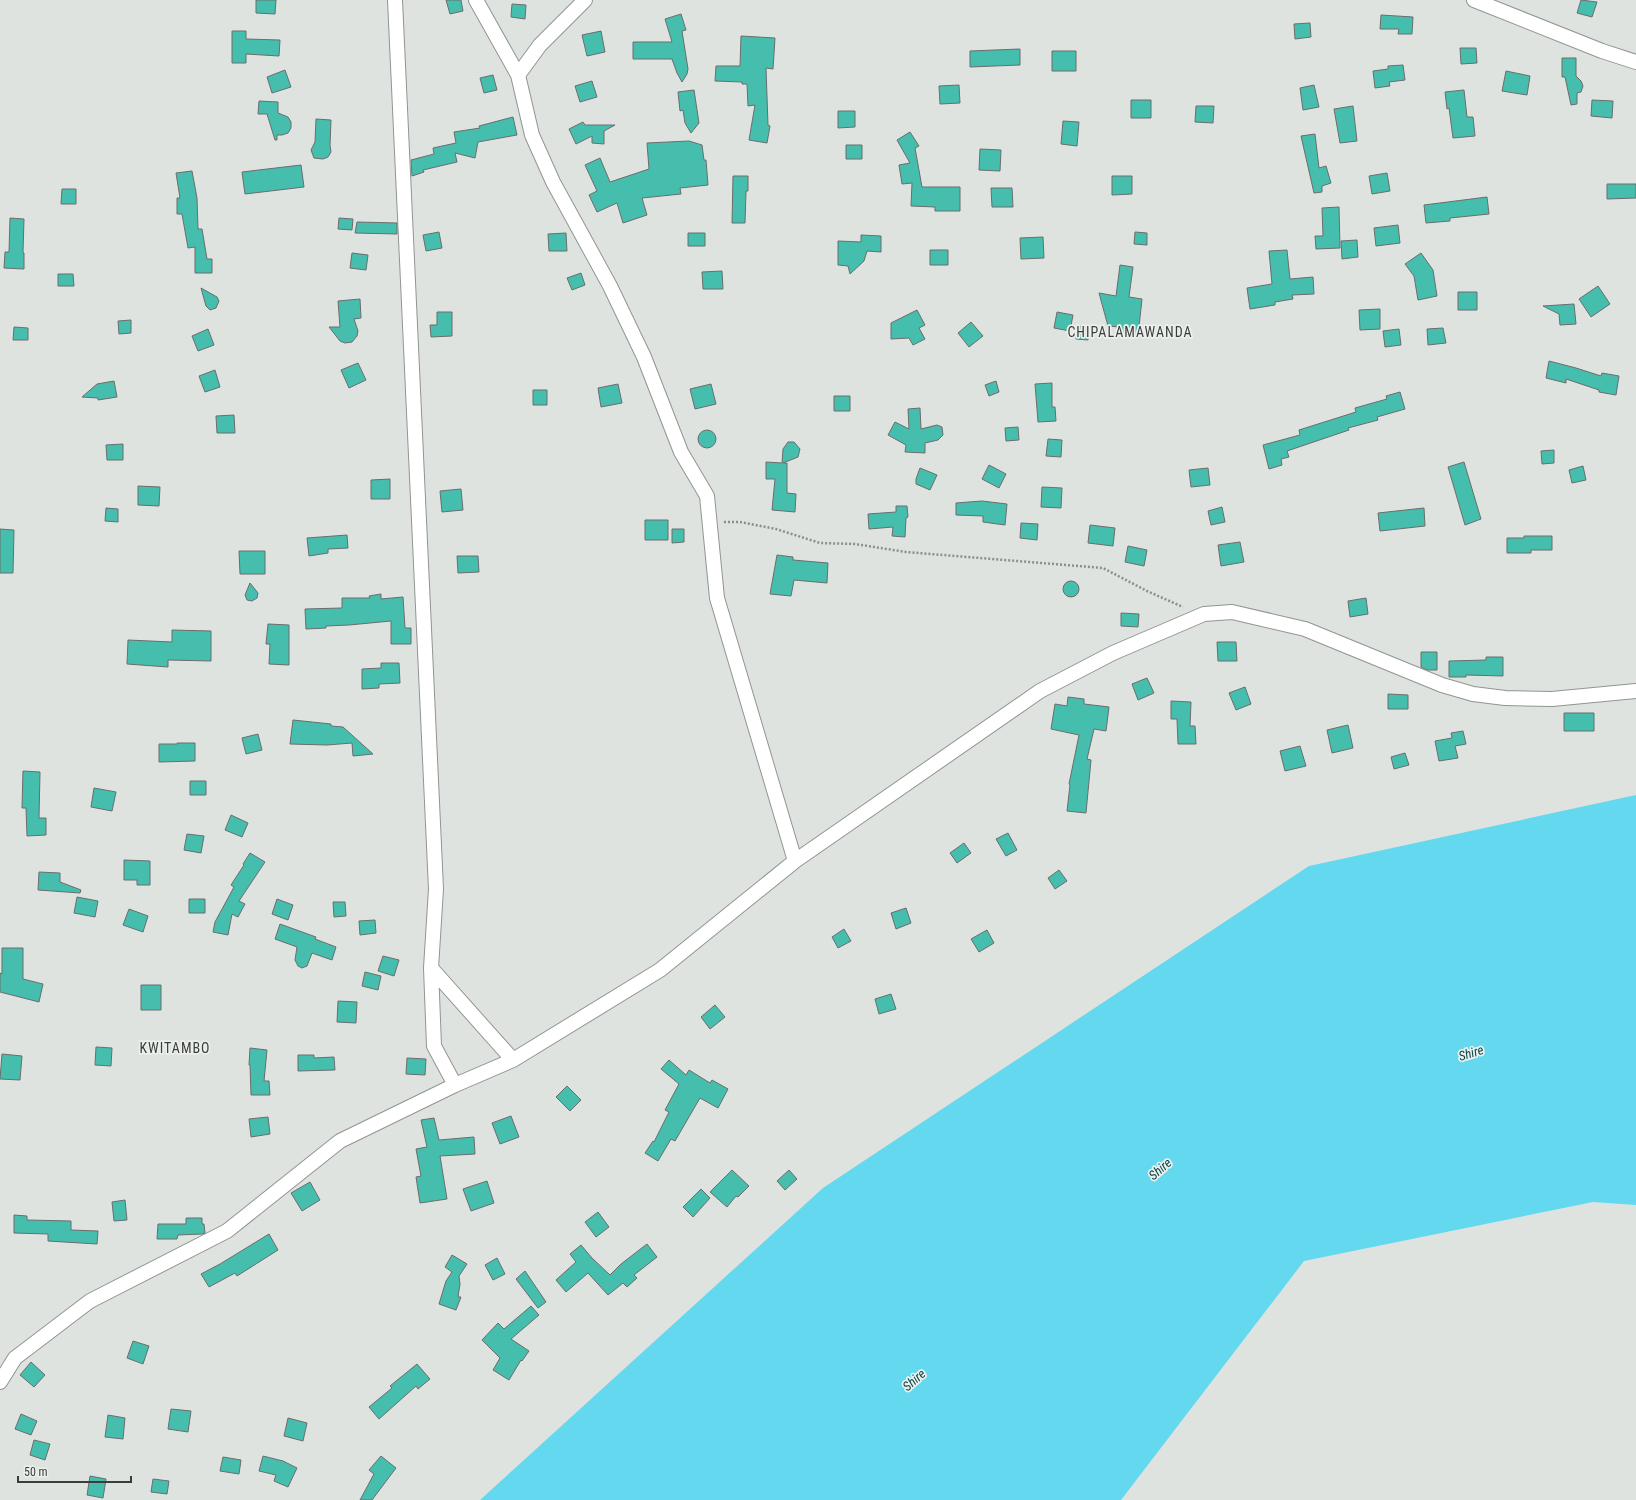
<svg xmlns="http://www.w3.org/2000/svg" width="1636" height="1500" font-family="'Roboto Condensed',sans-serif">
<rect width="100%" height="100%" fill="#dee3df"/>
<path fill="#63d8ef" d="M1636 795V1205L1593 1202 1304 1261 1121 1500H480L823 1188 1309 866Z"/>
<path fill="#46bead" stroke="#696e6d" d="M256 0H276L275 14 256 13Z
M446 0H461L463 11 450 14Z
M1581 0 1597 2 1592 17 1577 13Z
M512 4 526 5 525 19 511 17Z
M681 14 686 30 682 31 688 69 687 74 682 82 677 73 672 59H633V42H672L665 19Z
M1381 15 1413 17 1412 34H1398L1399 29H1380Z
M1310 23 1311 37 1295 39 1294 24Z
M232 31H246V39L280 40 279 56 246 54V63H232Z
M601 31 605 52 587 56 582 35Z
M741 36 775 38 773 69 766 68 768 125 770 126 767 143 749 140 755 105 748 106 747 84H742V82L715 81 716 66H740Z
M1460 48H1476L1477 63 1461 64Z
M1020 49V65L970 67V51Z
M1052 51H1076V71H1052Z
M1562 58H1576V76L1581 81 1583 86 1581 92 1577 93V104L1571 105 1565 77H1562Z
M1403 65 1405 80 1389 82 1390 86 1375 88 1373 71 1388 69V66Z
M285 70 291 87 272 93 267 77Z
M1506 71 1530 76 1527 95 1502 91Z
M493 75 497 90 484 93 480 78Z
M592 81 597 97 580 102 575 86Z
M959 85 960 103 940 104 939 86Z
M1314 85 1319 107 1303 110 1300 88Z
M694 90 699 123 691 133 685 123 683 110 680 111 678 92Z
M1464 90 1467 117H1473L1475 136 1453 138 1449 108 1447 109 1445 92Z
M1131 100H1151V118H1131Z
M1592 100 1613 101 1612 118 1591 116Z
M259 101 278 102V113L288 117 291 122V128L288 133 282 135H277V140H275L267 114H258Z
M1196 106H1214L1213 123 1195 122Z
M1353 106 1357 141 1340 143 1334 109Z
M838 111H855V127L838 128Z
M513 117 517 135 478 142 475 158 455 153 457 162 423 170 424 172 412 176 411 160 434 154 433 148 456 143 454 132 480 128 479 126Z
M316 119 331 120 330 145 331 152 328 157 323 159 314 158 311 150 315 142Z
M1063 121 1079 122 1077 146 1061 144Z
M583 122 585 125H615L604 131V144L592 143V136L576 144 569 129Z
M910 132 919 146 915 148 922 187H960V211H935V207L911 206 912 183 902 184 899 165 910 163 897 140Z
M1315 134 1319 168 1326 166 1331 183 1322 186V192L1314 193 1301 136Z
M689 141 702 145 704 160H706L708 185 680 188 681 194 642 198 647 215 623 223 617 203 597 212 589 195 597 191 585 165 600 158 610 182 649 169 647 143Z
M846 145H862V159H846Z
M980 149 1001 150 1000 171 979 170Z
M301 165 304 187 245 194 242 172Z
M192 171 197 198 198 229H202L207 259H212V273H195V247L188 248 182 214H177V198H180L176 173Z
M1387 173 1390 191 1372 194 1369 176Z
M733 176H748V191H746L745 223H732Z
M1112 176H1132V194L1112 195Z
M1607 184H1636V198L1607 199Z
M991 188H1012L1013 207H992Z
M62 189H76V204H61Z
M1487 197 1489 214 1450 218V221L1426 223 1424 205Z
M1339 207 1340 248 1316 249 1315 236H1323L1322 208Z
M10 218 24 219 23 252 24 253V269L4 268 5 252H9Z
M339 218 353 219 352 230 338 229Z
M357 222 397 223V234L355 233Z
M1398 225 1400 243 1376 246 1374 228Z
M439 232 442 248 426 251 423 235Z
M1135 232 1147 233V245L1134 244Z
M566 233 567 251H549L548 234Z
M688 233H705V246H688Z
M861 235 881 236V252L867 251 864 261 850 274 848 266 838 265V241L861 242Z
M1043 237 1044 258 1021 259 1020 238Z
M1357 240 1358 257 1342 259 1341 241Z
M930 250H948V265H930Z
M1287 250 1290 279 1313 277 1314 294 1292 295 1293 299 1275 302V305L1250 309 1247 288 1272 284 1269 251Z
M352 253 368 255 366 270 350 268Z
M1421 253 1433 270 1437 296 1418 300 1414 276 1405 264Z
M1120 265 1133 267 1129 297 1142 299 1138 336 1118 335 1119 327 1108 326 1099 293 1116 296Z
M722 271 723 289H703L702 272Z
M581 273 585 285 572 290 567 278Z
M58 274H73L74 286H58Z
M1598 286 1610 304 1591 317 1579 299Z
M201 288 217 297 219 301 216 308 210 310 206 306Z
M1458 292H1477V310H1458Z
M360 299 361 318 354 319 358 331 357 336 352 342 345 343 340 341 329 327H340L338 301Z
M1574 304 1576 324 1560 325 1559 314 1543 306Z
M1380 309V329L1360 330 1359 310Z
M917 310 925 325 919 328 925 339 913 345 909 338 891 339V323Z
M437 312H452V336L431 337 430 325H437Z
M1057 312 1073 315 1070 331 1054 328Z
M131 320V333L119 334 118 321Z
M971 322 983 336 969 347 958 333Z
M1077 326 1089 327 1088 340 1076 339Z
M14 327 28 328V340H13Z
M1443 328 1446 343 1428 345 1427 329Z
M208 329 214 345 198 351 192 336Z
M1399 329 1401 345 1385 347 1383 331Z
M1549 361 1576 368 1601 376 1602 373 1619 376 1616 395 1599 392V390L1566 379V383L1546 378Z
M358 363 366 380 349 388 341 370Z
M215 370 220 387 205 392 199 376Z
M114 381 117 397 98 400V398L82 397 97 384Z
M996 381 999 392 989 396 985 385Z
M1052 383V407H1055L1056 421 1038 422 1035 384Z
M618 384 622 403 601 407 598 388Z
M711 384 716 404 695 409 690 389Z
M533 390H547V405H533Z
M1400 392 1405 409 1377 417 1378 420 1348 428 1349 430 1287 451 1289 457 1281 459 1282 465 1269 469 1263 445 1300 435 1299 430 1356 412 1355 408 1387 399 1386 396Z
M834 396H850V411H834Z
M920 408 921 429 937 425 942 427 943 435 938 440 925 443V453L905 452 906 445 888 435 895 422 909 429 908 409Z
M234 415 235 433H217L216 416Z
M1018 427 1019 440 1006 441 1005 428Z
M698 439a9 9 0 1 1 18 0a9 9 0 1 1-18 0Z
M1048 439 1062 440 1061 457 1046 456Z
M788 442H794L800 449 798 457 783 463H787V493L796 494 795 512 772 510 775 479H766V462L782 463 783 449Z
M123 444V460H107L106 445Z
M1554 450V463L1542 464 1541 451Z
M1464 462 1481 519 1465 525 1448 467Z
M989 465 1006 474 999 488 982 479Z
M1583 466 1586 480 1572 483 1569 470Z
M920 468 937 475 930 490 916 484V479Z
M1208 468 1210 485 1191 487 1189 470Z
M390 479V499H371V480Z
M138 486 160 487 159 506 138 505Z
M1042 487 1062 488 1061 508 1041 507Z
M461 489 463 510 442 512 440 491Z
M982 501 1007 504 1005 525 983 522V516L956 515V503Z
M896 506H907L908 517 906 518 905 537 892 536 893 527 869 529 868 514 896 512Z
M1222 507 1225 522 1211 525 1208 511Z
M106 508 118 509V522L105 521Z
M1424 508 1425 526 1380 531 1378 513Z
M645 520H668V540H645Z
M1021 523 1038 524 1037 540 1020 538Z
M1090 525 1115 528 1113 546 1088 543Z
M0 529 14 530 13 573H0Z
M672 529H684V542L672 543Z
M347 535 348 548 328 549V553L309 556 307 538Z
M1524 536H1552V550H1531V553H1507V538H1524Z
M1240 542 1244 562 1221 566 1218 545Z
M1128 546 1147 550 1144 566 1125 562Z
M239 551H265V574H240Z
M777 555 793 557V560L828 563 827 583 794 580 791 596 770 594Z
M457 556H478L479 572 458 573Z
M1063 589a8 8 0 1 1 16 0a8 8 0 1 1-16 0Z
M250 583 258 593 257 598 252 601 247 600 245 595Z
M381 594V599L403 597 405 628H411V644H391V621L349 625 326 626V628L306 629 305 609 342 608V598H370L369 596Z
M1366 598 1368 614 1350 617 1348 601Z
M1121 613 1139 614 1138 627 1121 626Z
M268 624 289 625V665L269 664 270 644H266Z
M172 630 211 631V661L168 660V667L127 664 128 640 172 642Z
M1217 642H1236L1237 661H1218Z
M1421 652H1437V670H1427L1421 667Z
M1486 657H1503V676L1466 675V677H1449V661L1486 660Z
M381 663H399L400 683 379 684V688L362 689V669L381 668Z
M1147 678 1154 693 1138 700 1132 684Z
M1245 687 1251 704 1236 710 1229 693Z
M1388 694 1408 695V709H1388Z
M1068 697 1084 699V704L1109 707 1106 731 1094 729 1087 759 1091 760 1086 813 1067 811 1070 785 1069 784 1079 735 1051 729 1055 704 1067 706Z
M1171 701 1191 702 1190 726H1195L1196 744H1178L1177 719H1171Z
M1564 713H1594V731H1564Z
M293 720 331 724V726L343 727 373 754 353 756 352 743 327 745 290 744Z
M1348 725 1353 748 1332 753 1327 730Z
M1463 731 1466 744 1455 746 1458 758 1439 761 1435 741 1452 738 1451 733Z
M258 734 262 750 246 754 242 738Z
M177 743H195V761L159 762V744H177Z
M1300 746 1306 766 1285 771 1280 751Z
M1405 753 1409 765 1394 769 1391 757Z
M23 771 40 772 39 818H46V835L27 836 26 808H22Z
M190 781H206V795H190Z
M94 788 116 792 112 811 91 807Z
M231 815 248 823 242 837 225 830Z
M1008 833 1017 850 1006 856 996 839Z
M187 834 204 836 201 853 184 850Z
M964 843 971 853 957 863 950 853Z
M250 853 265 862 239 901 245 904 238 917 232 914 228 935 213 932 215 922 234 887 231 885 244 865 243 864Z
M124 860 150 861V885H137V880H124Z
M1059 870 1067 881 1055 889 1048 878Z
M39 872 60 873V882L81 890 80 893 38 890Z
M77 897 98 901 95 917 74 913Z
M189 899H205V913H189Z
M277 899 293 905 288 920 272 914Z
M333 902H345L346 916 334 917Z
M906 908 911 923 896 929 891 913Z
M129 909 148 916 143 932 123 925Z
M375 920 376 933 360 935 359 921Z
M280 924 316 937 315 939 336 947 332 960 312 953 307 966 302 968 298 966 295 960 297 947 275 939Z
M844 929 851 941 838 948 832 937Z
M987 930 994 943 979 952 971 939Z
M2 948H23V979L43 984 39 1002 0 992V973L2 974Z
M383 956 399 960 394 976 378 971Z
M365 972 381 976 378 990 362 986Z
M141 985H161V1010H141Z
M891 994 896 1009 879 1014 875 999Z
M338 1001 357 1002 356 1023 337 1022Z
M715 1005 725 1017 710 1029 701 1017Z
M96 1047 112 1048 111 1066 95 1065Z
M250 1048 267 1050 264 1081H269L270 1095H251L250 1065H249Z
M2 1054 22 1056 20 1080 0 1079Z
M298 1055H314V1058L334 1057 335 1070 298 1071Z
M407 1058 426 1059 425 1075 406 1074Z
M669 1060 686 1075 689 1070 710 1083 712 1080 728 1089 718 1108 700 1098 675 1141 671 1139 658 1161 645 1153 653 1141 654 1142 669 1112 665 1110 679 1084 661 1069Z
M567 1086 581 1100 570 1111 556 1097Z
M511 1116 519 1137 500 1144 492 1123Z
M268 1117 270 1134 251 1137 249 1119Z
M434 1118 439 1140 474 1137 475 1154 440 1156 447 1199 420 1203 416 1177 421 1176 416 1149 427 1147 421 1120Z
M732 1170 749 1186 738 1197 736 1196 727 1207 710 1192Z
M789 1170 797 1179 785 1190 777 1181Z
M487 1181 494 1203 471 1211 463 1189Z
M310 1182 320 1200 302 1211 291 1193Z
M701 1189 710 1198 693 1217 683 1207Z
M125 1200 127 1220 114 1221 112 1202Z
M598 1212 609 1227 596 1237 585 1222Z
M14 1215 27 1216V1220L71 1221V1230L98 1231 97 1244 48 1241V1234L14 1233Z
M186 1218H202V1224H204L205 1233 202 1234 178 1235 177 1239H157L158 1224H186Z
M269 1234 278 1250 237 1276 235 1273 209 1287 201 1274 220 1264Z
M647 1244 657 1257 634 1275 637 1278 627 1287 623 1283 608 1295 588 1273 566 1292 556 1280 576 1262 570 1254 581 1245 592 1258 610 1275 621 1264Z
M452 1255 467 1264 459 1276 460 1284 458 1297H461L456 1310 439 1304 446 1281 452 1272 445 1267Z
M497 1258 505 1274 493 1280 485 1265Z
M525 1271 546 1302 538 1308 516 1279Z
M531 1306 539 1315 511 1339 529 1351 522 1361 521 1360 509 1380 493 1370 500 1358 482 1340 498 1323 504 1329Z
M133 1341 149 1346 143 1364 127 1358Z
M31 1362 45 1375 34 1387 20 1375Z
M417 1364 430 1379 418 1389 416 1386 379 1419 369 1407 392 1388 390 1386Z
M171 1409 191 1411 188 1432 168 1429Z
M21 1414 37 1421 31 1435 15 1429Z
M108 1415 125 1418 123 1439 105 1437Z
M288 1418 307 1423 303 1441 284 1436Z
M34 1440 50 1444 45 1460 30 1455Z
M263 1456 283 1461 297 1468 288 1487 274 1481 276 1475 259 1471Z
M381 1456 396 1468 372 1500H360L374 1474 369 1470Z
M223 1457 241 1460 239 1474 220 1471Z
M90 1476 106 1479 103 1498 87 1495Z
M153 1479 169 1481 167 1494 151 1492Z"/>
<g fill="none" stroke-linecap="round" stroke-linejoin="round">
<defs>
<path id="street" d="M395 0 436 889 431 968 434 1046 455 1085
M476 0 518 75
M585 0 540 45 518 75 532 135 553 182 610 286 644 357 681 452 707 496 717 598 795 861
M1474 0 1602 51 1636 62
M431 968 513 1060
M0 1382 15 1358 90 1301 227 1231 340 1141 455 1085 513 1060 660 970 795 861 1040 691 1113 653 1204 614 1232 612 1305 629 1442 685 1473 694 1505 698 1552 699 1636 691"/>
</defs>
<use href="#street" stroke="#919592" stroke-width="16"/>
<path stroke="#8b8f8c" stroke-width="2.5" stroke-dasharray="2 2" stroke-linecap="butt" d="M724 522H740L776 529 820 543 855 544 906 552 1103 568 1147 591 1183 607"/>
<use href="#street" stroke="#fff" stroke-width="14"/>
</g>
<g text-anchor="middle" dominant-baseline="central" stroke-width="3.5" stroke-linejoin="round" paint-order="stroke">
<g font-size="13" font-style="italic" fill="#073f49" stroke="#ecf0ec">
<text transform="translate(1471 1053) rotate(-17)">Shire</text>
<text transform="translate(1160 1169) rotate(-41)">Shire</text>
<text transform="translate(914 1380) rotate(-41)">Shire</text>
</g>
<g font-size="14" letter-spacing="1" fill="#3b3d3c" stroke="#ecf0ec">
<text x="1130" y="332">CHIPALAMAWANDA</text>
<text x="175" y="1048">KWITAMBO</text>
</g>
</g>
<path d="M18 1476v6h113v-6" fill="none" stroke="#3b3d3c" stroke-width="2"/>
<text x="24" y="1476" font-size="12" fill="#3b3d3c" stroke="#ecf0ec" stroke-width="3" paint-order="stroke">50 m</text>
</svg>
